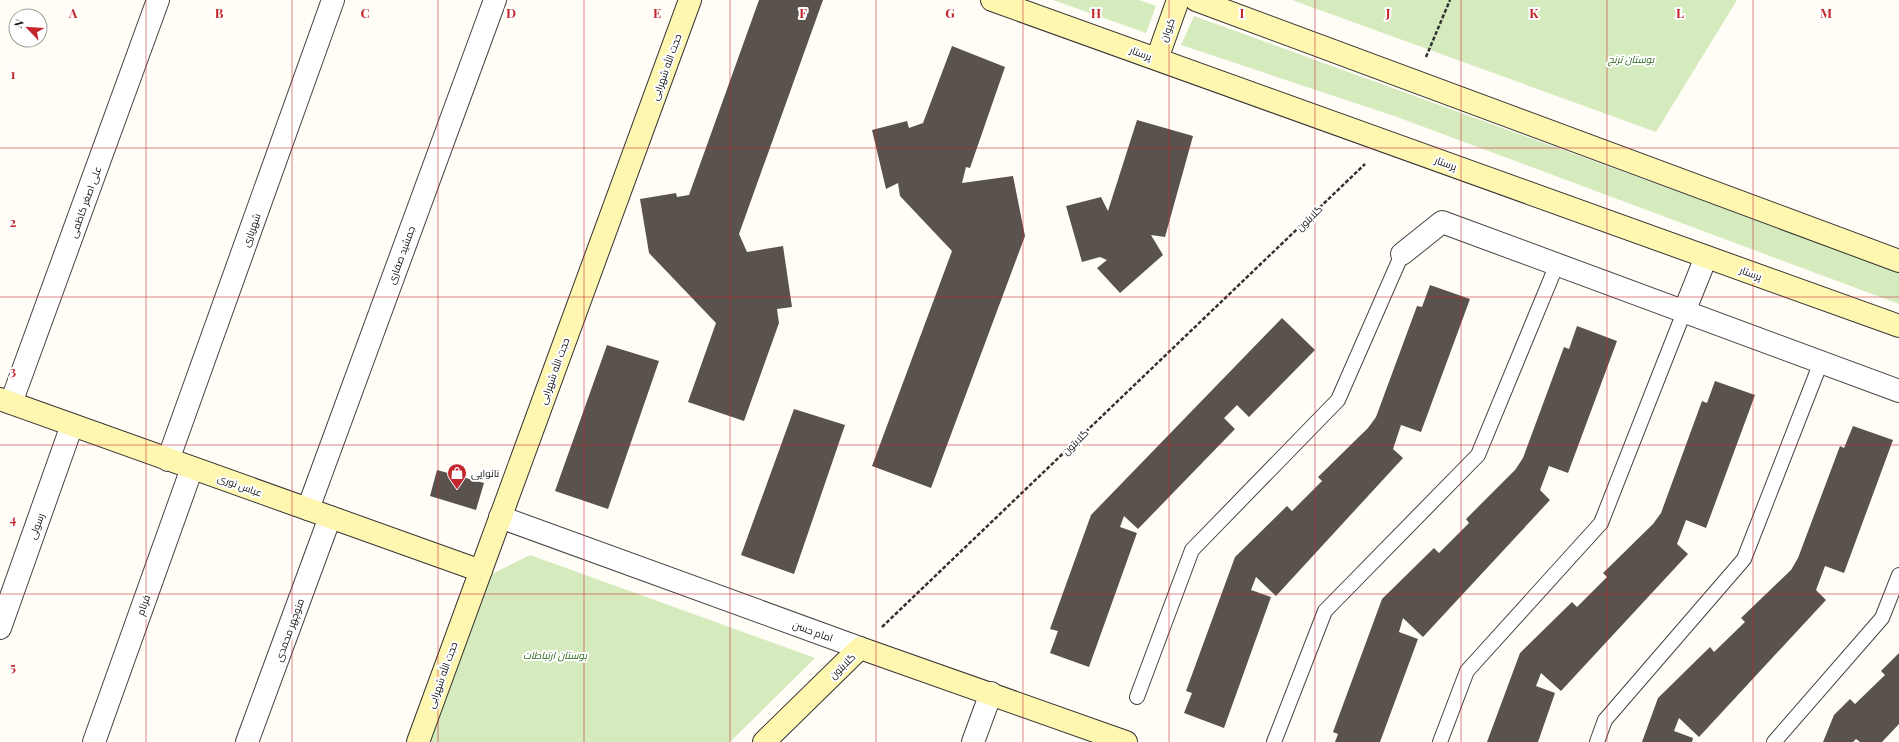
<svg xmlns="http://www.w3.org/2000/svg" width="1899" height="742" font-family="'Playfair Display',Cairo,serif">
<rect width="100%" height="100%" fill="#fffdf5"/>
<path fill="#d5ebbd" d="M1053 0H1139L1156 6 1146 33Z
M1292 0H1737L1656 132Z
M1194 16 1899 272V304L1397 117 1181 45Z
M530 555 815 658 730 742H430L492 574Z"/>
<path fill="#5a524d" d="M759 0H823L739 234 747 252 783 246 792 307 777 309 779 323 744 421 688 402 716 323 649 253 640 199 676 193 677 197 689 195Z
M952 46 1005 67 970 168 966 167 962 183 1013 176 1025 236 931 488 872 466 952 251 900 196 898 183 886 189 872 130 907 121 909 128 923 123Z
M1137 120 1193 136 1165 237 1151 235 1163 255 1120 293 1097 268 1107 260 1100 257 1082 262 1066 206 1101 197 1108 211Z
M1430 285 1470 299 1421 432 1401 425 1393 449 1403 458 1276 596 1256 577 1251 590 1271 597 1224 728 1184 713 1192 693 1186 691 1235 557 1287 506 1292 511 1322 481 1318 477 1368 428 1376 417 1417 306 1422 307Z
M1282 318 1315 350 1249 417 1237 405 1224 418 1235 429 1138 529 1124 516 1120 527 1137 533 1089 667 1050 653 1058 631 1050 629 1091 515Z
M1577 326 1617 341 1568 473 1549 466 1540 490 1550 500 1423 637 1403 618 1399 632 1418 639 1380 742H1335L1338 734 1333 732 1382 599 1434 548 1439 553 1469 523 1466 519 1515 470 1523 458 1564 347 1569 349Z
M607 345 659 361 608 509 555 491Z
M1715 381 1755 395 1706 528 1686 520 1677 544 1688 554 1561 691 1541 673 1536 686 1555 693 1538 742H1487L1520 653 1572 602 1577 607 1607 577 1603 573 1653 524 1661 513 1702 401 1707 403Z
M794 409 845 425 794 574 741 555Z
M1853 426 1893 440 1844 573 1825 566 1816 590 1826 600 1699 737 1679 718 1674 731 1693 738 1692 742H1642L1658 698 1710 647 1714 652 1745 622 1741 618 1791 570 1798 558 1840 446 1844 448Z
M437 470 484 483 476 510 430 496Z
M1899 653V724L1882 742H1860L1856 739 1853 742H1823L1834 715 1850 699 1855 704 1885 675 1881 671Z"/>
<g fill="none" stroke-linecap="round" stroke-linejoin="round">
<defs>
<path id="lane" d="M1137 697 1192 550 1338 400 1402 254
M1274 742 1325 611 1478 455 1557 264
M1440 742 1467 671 1601 523 1684 312
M1597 742 1605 720 1744 559 1821 362
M1774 742 1882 618 1899 575"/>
<path id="street" d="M1402 254 1442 222 1899 391
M1684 312 1706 257
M11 403 158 0
M168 460 333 0
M308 509 495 0
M500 517 860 648
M0 628 72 425
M94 742 192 468
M247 742 330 517
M973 742 991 693"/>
<path id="secondary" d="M992 0 1899 326
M1196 0 1899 261
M1157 59 1178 0
M0 399 481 571
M418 742 690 0
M764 742 860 648 1126 742"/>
</defs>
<use href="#lane" stroke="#444" stroke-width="16"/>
<use href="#street" stroke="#444" stroke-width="24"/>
<use href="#secondary" stroke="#333" stroke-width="24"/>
<path stroke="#333" stroke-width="2.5" stroke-dasharray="4 2" stroke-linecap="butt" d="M1426 57 1450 0
M882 627 1365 164"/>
<use href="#lane" stroke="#fff" stroke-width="14"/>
<use href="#street" stroke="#fff" stroke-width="22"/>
<use href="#secondary" stroke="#fff6b0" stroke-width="22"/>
</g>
<path fill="none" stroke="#c4262e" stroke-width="1" stroke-opacity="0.55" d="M146 0V742M292 0V742M438 0V742M584 0V742M730 0V742M876 0V742M1023 0V742M1169 0V742M1315 0V742M1461 0V742M1607 0V742M1753 0V742M0 148H1899M0 297H1899M0 445H1899M0 594H1899"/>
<defs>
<symbol id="shop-pin" viewBox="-11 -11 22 30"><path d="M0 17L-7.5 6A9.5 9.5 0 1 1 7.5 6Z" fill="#c4262e" stroke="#fff"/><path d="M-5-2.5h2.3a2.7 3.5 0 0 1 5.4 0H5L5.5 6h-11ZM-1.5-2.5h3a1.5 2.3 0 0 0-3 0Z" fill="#fff"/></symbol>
</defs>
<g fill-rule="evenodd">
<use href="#shop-pin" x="446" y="462" width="22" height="30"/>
</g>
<g text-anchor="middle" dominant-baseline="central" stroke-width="4" stroke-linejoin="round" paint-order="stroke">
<g font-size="10" fill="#111" stroke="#fff">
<text transform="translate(1167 30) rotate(-70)">کیوان</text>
<text transform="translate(1141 53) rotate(20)">پرستار</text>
<text transform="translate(666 67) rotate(-70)">حجت الله شهرابی</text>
<text transform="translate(1446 163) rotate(20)">پرستار</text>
<text transform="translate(85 202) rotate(-70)">علی اصغر کاظمی</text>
<text transform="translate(1309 218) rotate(-44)">گلابتون</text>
<text transform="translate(251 230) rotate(-70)">شهریاری</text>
<text transform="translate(401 255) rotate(-70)">جمشید صفاری</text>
<text transform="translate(1751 273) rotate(20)">پرستار</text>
<text transform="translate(554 371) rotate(-70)">حجت الله شهرابی</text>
<text transform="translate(1075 442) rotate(-44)">گلابتون</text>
<text transform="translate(240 485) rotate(20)">عباس نوری</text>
<text transform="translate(36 526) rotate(-70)">رسولى</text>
<text transform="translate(143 605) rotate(-70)">فرنام</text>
<text transform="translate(289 630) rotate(-70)">منوچهر محمدی</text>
<text transform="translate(813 631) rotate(20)">امام حسن</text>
<text transform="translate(842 666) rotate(-44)">گلابتون</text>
<text transform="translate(442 675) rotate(-70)">حجت الله شهرابی</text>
</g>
<g font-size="10" font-style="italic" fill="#2f6b1f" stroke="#fff">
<text x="1631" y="59">بوستان ترنج</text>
<text x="555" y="655">بوستان ارتباطات</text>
</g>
<g font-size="10" fill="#111" stroke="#fff" text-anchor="start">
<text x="471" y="473">نانوایی</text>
</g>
</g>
<g font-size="13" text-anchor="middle" font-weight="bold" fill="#c4262e" stroke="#fff" stroke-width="4" stroke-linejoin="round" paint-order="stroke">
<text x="73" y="18">A</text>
<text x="219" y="18">B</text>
<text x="365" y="18">C</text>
<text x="511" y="18">D</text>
<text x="657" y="18">E</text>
<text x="803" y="18">F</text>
<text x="950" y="18">G</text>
<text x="1096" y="18">H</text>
<text x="1242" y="18">I</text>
<text x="1388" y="18">J</text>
<text x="1534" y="18">K</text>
<text x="1680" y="18">L</text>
<text x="1826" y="18">M</text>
<text x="13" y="79">1</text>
<text x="13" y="227">2</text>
<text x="13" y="376">3</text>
<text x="13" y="524">4</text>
<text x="13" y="672">5</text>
</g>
<g transform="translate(28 28) rotate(295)"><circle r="19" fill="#ffffff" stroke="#a0a0a0"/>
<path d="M0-3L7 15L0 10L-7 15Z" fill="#c4262e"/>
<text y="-6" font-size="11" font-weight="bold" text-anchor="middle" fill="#111111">N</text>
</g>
</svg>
